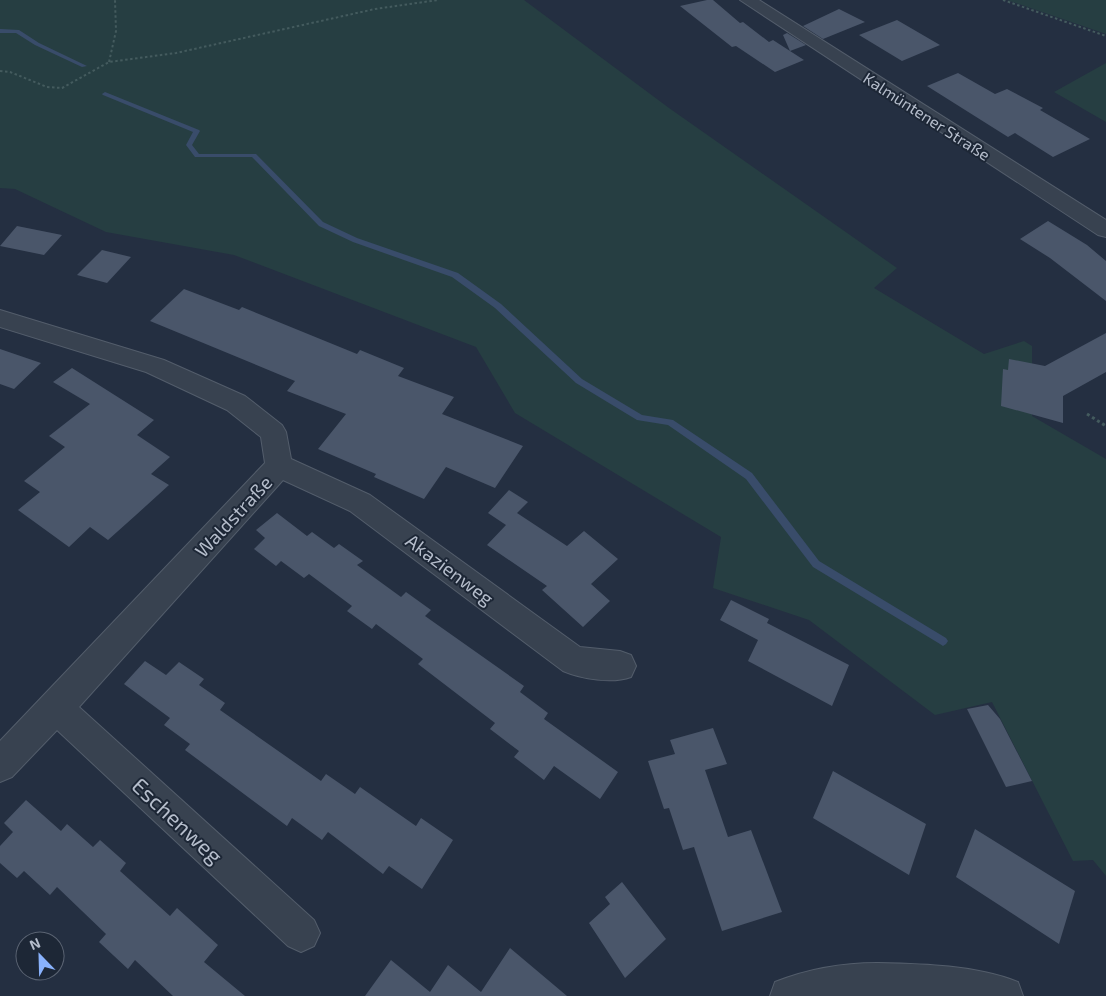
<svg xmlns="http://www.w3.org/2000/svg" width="1106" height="996" font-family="'Exo 2',sans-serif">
<rect width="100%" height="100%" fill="#242f41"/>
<path fill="#263e42" d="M0 0H524L669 108 897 268 874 288 984 354 1024 341 1032 346V416L1106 459V876L1093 860 1073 861 992 702 935 715 809 620 713 588 721 537 515 413 476 347 234 255 106 232 15 189 0 188Z
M1007 0H1106V34Z
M1106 63V122L1054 92Z"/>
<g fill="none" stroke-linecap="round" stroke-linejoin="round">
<path fill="#394c6a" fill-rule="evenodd" d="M0 29 19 30 39 43 87 66 82 67 35 45 16 33H0Z
M105 92 199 130 200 131 192 145 199 154H256L323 222 357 238 458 273 501 304 582 379 642 415 673 420 752 473 819 561 946 638 948 641 946 644 943 646 940 644 813 567 746 479 668 425 637 420 576 383 495 308 452 277 353 242 319 226 252 157H195L186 145 193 132 103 95 102 94Z"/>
</g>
<path fill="#4a566a" d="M707 0H713L740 23 743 22 769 42 773 40 790 51 783 35 787 33 806 45 790 51 804 60 775 72 736 46 732 47 680 6Z
M839 9 865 22 823 39 803 26Z
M897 20 940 45 902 61 859 35Z
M958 73 995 94 1007 89 1043 108 1040 110 1090 139 1053 157 1015 133 1008 137 927 86Z
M1048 221 1087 245 1106 261V301L1050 258 1020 239Z
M17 226 62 235 44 255 0 246Z
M102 250 131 257 107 283 77 275Z
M184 289 239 310 242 307 357 354 360 350 404 368 398 376 454 397 442 414 523 446 495 488 446 467 424 499 374 477 376 474 318 449 346 414 287 391 295 381 150 321Z
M1106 333V372L1063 396V423L1001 406 1003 369 1008 370 1009 359 1045 366Z
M0 349 41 363 14 389 0 384Z
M72 368 154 420 137 435 170 457 151 474 169 485 136 515 108 540 90 527 69 547 18 510 40 492 24 481 65 447 49 436 90 404 53 382Z
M509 490 528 502 517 513 567 546 584 531 618 559 591 584 610 601 583 627 542 590 547 586 487 545 506 525 488 513Z
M277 513 307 536 312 532 334 548 339 544 363 561 357 565 401 597 406 592 431 610 425 616 524 686 520 692 548 713 544 719 618 772 600 799 554 766 544 780 514 757 519 751 490 729 495 723 418 664 423 659 376 624 372 629 347 611 352 606 309 574 304 578 281 561 276 566 254 549 265 538 256 530Z
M731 600 769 619 767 623 849 665 832 706 748 661 758 640 720 620Z
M145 661 166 675 179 662 204 679 199 685 225 703 220 710 321 781 326 774 355 794 360 787 416 826 421 818 453 840 422 889 389 866 383 874 328 832 322 840 292 818 287 826 185 750 190 744 164 725 170 718 124 684Z
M988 705 1000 719 1032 781 1006 787 967 709Z
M713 728 727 764 705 770 728 837 751 830 782 912 722 931 694 847 683 850 669 808 664 809 648 761 675 754 670 740Z
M833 771 926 824 909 875 813 818Z
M26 800 61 831 67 824 93 847 100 840 126 863 120 871 170 916 177 908 218 945 204 962 245 996H173L135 960 128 969 99 942 106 934 57 887 50 895 24 871 17 878 0 863V846L13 832 4 823Z
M975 829 1075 891 1059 944 956 877Z
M622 882 666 939 625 978 589 923 610 904 605 897Z
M510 948 567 996H365L391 960 430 992 448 965 481 992Z"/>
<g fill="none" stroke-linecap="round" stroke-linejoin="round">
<defs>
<path id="minor" d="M740 0H759L1106 220V237L1098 235Z
M0 310 164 360 245 396 282 425 286 432 291 459 370 495 580 647 620 651 631 655 636 666 631 677C612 684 582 679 563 671L350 511 283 480 79 707 314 920 320 933 314 946 301 952 288 946 57 730 12 777 0 782V741L265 463 261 437 227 410 146 372 0 327Z
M877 963C922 964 975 965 1018 982L1023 996H770L775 982C808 969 842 963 877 963Z"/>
</defs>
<use href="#minor" stroke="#535d6b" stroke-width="2"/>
<path stroke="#445b5e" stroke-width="2" stroke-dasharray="2.5 2.5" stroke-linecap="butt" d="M1003 0 1106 36
M109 62 116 31 115 0
M0 71 10 72 47 87 62 88 109 62 176 53 375 9 438 0"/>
<path stroke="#445b5e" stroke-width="3" stroke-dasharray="3 3" stroke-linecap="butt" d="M1087 414 1106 426"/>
<use href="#minor" fill="#384250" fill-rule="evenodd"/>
</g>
<g text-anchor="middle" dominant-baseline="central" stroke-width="4" stroke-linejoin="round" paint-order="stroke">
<g font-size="16" fill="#b5bdcb" stroke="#1d2736">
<text transform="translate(927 116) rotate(33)">Kalmüntener Straße</text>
</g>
<g font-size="19" fill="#b5bdcb" stroke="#1d2736">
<text transform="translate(233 516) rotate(-47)">Waldstraße</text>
<text transform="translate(450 569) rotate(37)">Akazienweg</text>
</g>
<g font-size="22" fill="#b5bdcb" stroke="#1d2736">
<text transform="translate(178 820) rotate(43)">Eschenweg</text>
</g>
</g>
<g transform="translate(40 956) rotate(337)"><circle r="24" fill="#1d2736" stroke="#5a6372"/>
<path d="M0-4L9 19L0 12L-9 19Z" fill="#89b2fc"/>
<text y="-8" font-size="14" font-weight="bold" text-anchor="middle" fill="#b5bdcb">N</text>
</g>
</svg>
